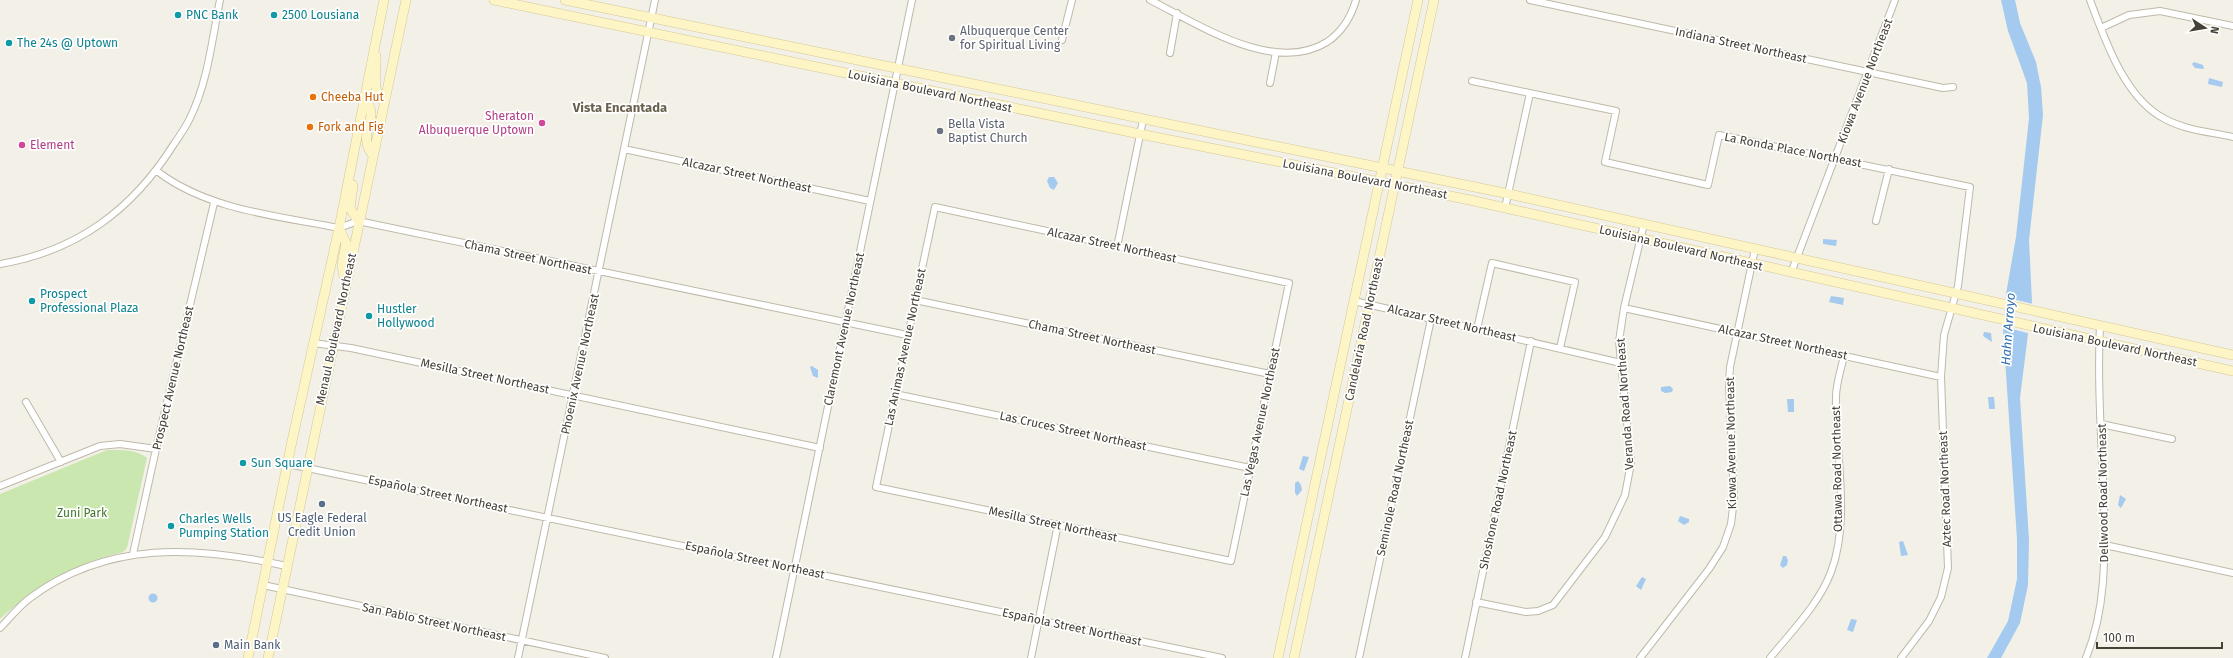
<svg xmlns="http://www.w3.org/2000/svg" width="2233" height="658" font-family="'Fira Sans',sans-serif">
<rect width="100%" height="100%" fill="#f3f0e7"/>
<path fill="#cae7b0" d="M107 450C121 450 136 449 147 458L127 548 123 552C76 563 35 587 0 619V494Z"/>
<path fill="#a4caef" d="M2001 0H2015L2020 23 2036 62 2041 87 2043 115 2029 240 2032 302 2020 398 2029 540 2028 585 2020 623 2001 658H1987L2008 621 2017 579V539L2003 328 2006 294 2016 237 2029 118 2027 83 2008 31Z
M2194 62 2203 65 2204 69 2195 68 2192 64Z
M2209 78 2223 82 2222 87 2208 84Z
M1049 177H1054L1058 183 1054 190 1050 188 1047 181Z
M1823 239 1837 240 1836 246 1823 244Z
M1831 296 1844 298 1843 305 1829 302Z
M1984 332 1991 333 1992 342 1983 336Z
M812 366 818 370V378L813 376 810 367Z
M1670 386 1673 389 1672 392 1665 393 1661 391V387Z
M1988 397H1994L1995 409H1989Z
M1787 399H1794V412H1788Z
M1303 456 1309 457 1304 471 1299 469Z
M1298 481 1301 485 1302 490 1297 496 1295 493V483Z
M2120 495 2126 499 2121 508 2118 505Z
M1680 516 1689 519V522L1684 525 1678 521Z
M1903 541 1908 555 1901 556 1899 542Z
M1783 556H1786L1788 560 1787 565 1783 568 1780 565Z
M1642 577 1646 579 1641 590 1636 586Z
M148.5 598a4.5 4.5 0 1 1 9 0a4.5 4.5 0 1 1-9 0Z
M1851 619 1857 620 1853 632 1847 630Z"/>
<path fill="#f3f0e7" d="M2004 297 2033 304 2031 334 2001 326Z"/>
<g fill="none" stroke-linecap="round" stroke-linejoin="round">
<defs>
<path id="minor" d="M1150 0C1198 24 1274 75 1327 42 1342 32 1351 17 1356 0
M1530 0 1943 88 1953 87
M2090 0C2105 40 2125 99 2165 119 2185 130 2211 132 2233 137
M2101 28 2129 15 2160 11 2233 26
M1062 40 1072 0
M1170 53 1177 13
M1472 81 1616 111 1605 162 1708 185 1719 135 1970 187 1958 286 1944 335 1941 377 1948 568 1941 597 1929 621 1901 658
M1270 83 1276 52
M624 149 870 201
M157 171C207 210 279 216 339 228L358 221 907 335
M935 207 1289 283 1231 561 876 487Z
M1505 208 1530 93
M1876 221 1889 169
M1117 247 1143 120
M0 264C78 251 133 209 174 144 180 135 186 127 190 118 208 82 212 39 220 0
M1791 273 1895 0
M915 300 1270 374
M1354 301 1621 363
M1624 308 1941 377
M1477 329 1492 263 1575 282 1560 348
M313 343 351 348 820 448
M895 394 1250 468
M26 402 61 462
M2101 424 2172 439
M288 464 1222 658
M0 486 100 446 120 444 156 449
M2105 545 2233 573
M133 554 156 449 214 203
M263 585 605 658
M1476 602 1526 612 1538 611 1553 605 1605 537 1625 495 1631 463 1619 341 1624 308 1644 224
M0 628C10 618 19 606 30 598 108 540 197 546 286 566
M518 658 655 0
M776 658 912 0
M1031 658 1058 524
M1359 658 1431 319
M1465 658 1531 341
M1640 658 1709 569 1723 547 1731 524 1734 499 1729 383 1730 367 1755 249
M1770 658C1791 632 1819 604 1831 572 1851 520 1835 452 1836 397 1836 384 1841 369 1844 356
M2086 658C2106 609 2105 558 2104 505 2102 446 2097 385 2100 325"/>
<path id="secondary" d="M494 0 1140 134 1470 200 2233 371
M565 0 1509 194 2233 355
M376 56C377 71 371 91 383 101
M364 98C380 117 363 124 367 143 367 146 370 151 372 154
M353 185 350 208 358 221
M339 228 346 243 342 265 344 277
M248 658 292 441 339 228 384 0
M268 658 406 0
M1278 658 1418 0
M1294 658 1434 0"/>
</defs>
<use href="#minor" stroke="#beb9a9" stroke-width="8"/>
<use href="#secondary" stroke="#d3c797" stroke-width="10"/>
<use href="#minor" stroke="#fff" stroke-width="6"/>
<use href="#secondary" stroke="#fef5c6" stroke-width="9"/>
</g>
<g fill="#0f9aa8" stroke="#fff" stroke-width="1.5">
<circle cx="178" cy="15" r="4"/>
<circle cx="274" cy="15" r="4"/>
<circle cx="9" cy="43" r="4"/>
<circle cx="32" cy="301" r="4"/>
<circle cx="369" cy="316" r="4"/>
<circle cx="243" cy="463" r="4"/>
<circle cx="171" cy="526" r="4"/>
</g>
<g fill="#6b7280" stroke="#fff" stroke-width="1.5">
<circle cx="952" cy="38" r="4"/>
<circle cx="940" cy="131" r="4"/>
</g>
<g fill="#e8710a" stroke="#fff" stroke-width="1.5">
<circle cx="313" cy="97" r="4"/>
<circle cx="310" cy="127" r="4"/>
</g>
<g fill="#d1479c" stroke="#fff" stroke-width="1.5">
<circle cx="542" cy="123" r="4"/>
<circle cx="22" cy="145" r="4"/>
</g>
<g fill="#5c6f8a" stroke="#fff" stroke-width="1.5">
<circle cx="322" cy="504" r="4"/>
<circle cx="216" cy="645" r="4"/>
</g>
<g text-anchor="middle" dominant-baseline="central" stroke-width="3.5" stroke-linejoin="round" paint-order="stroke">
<g font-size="12" fill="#0d838f" stroke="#fff" text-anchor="start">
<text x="186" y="15">PNC Bank</text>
<text x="282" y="15">2500 Lousiana</text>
<text x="17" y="43">The 24s @ Uptown</text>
<text x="40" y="294">Prospect<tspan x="40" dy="14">Professional Plaza</tspan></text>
<text x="377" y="309">Hustler<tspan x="377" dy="14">Hollywood</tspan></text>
<text x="251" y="463">Sun Square</text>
<text x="179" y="519">Charles Wells<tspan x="179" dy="14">Pumping Station</tspan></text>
</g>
<g font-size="12" fill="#5b616d" stroke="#fff" text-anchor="start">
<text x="960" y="31">Albuquerque Center<tspan x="960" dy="14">for Spiritual Living</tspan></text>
<text x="948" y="124">Bella Vista<tspan x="948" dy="14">Baptist Church</tspan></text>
</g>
<g font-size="12" fill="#464136" stroke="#fff">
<text transform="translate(1741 45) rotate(12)">Indiana Street Northeast</text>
<text transform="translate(1865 81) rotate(-69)">Kiowa Avenue Northeast</text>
<text transform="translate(930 91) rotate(12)">Louisiana Boulevard Northeast</text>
<text transform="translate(1793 150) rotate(11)">La Ronda Place Northeast</text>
<text transform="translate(747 175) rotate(12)">Alcazar Street Northeast</text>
<text transform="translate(1365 179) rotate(11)">Louisiana Boulevard Northeast</text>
<text transform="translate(1112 245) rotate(12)">Alcazar Street Northeast</text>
<text transform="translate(1681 248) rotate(13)">Louisiana Boulevard Northeast</text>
<text transform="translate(528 257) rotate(12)">Chama Street Northeast</text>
<text transform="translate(1452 323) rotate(13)">Alcazar Street Northeast</text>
<text transform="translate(336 329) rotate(-78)">Menaul Boulevard Northeast</text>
<text transform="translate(844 329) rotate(-78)">Claremont Avenue Northeast</text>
<text transform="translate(1364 329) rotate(-78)">Candelaria Road Northeast</text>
<text transform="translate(1092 337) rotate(12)">Chama Street Northeast</text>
<text transform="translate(1783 342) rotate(12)">Alcazar Street Northeast</text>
<text transform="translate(2115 345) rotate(12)">Louisiana Boulevard Northeast</text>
<text transform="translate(905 347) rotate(-78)">Las Animas Avenue Northeast</text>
<text transform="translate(580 364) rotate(-78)">Phoenix Avenue Northeast</text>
<text transform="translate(485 376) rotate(12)">Mesilla Street Northeast</text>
<text transform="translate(173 378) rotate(-77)">Prospect Avenue Northeast</text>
<text transform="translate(1625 404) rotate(-94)">Veranda Road Northeast</text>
<text transform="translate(1260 422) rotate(-78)">Las Vegas Avenue Northeast</text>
<text transform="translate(1073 431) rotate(12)">Las Cruces Street Northeast</text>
<text transform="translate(1731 443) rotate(-91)">Kiowa Avenue Northeast</text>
<text transform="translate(1837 469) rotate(-91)">Ottawa Road Northeast</text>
<text transform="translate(1395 488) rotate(-78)">Seminole Road Northeast</text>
<text transform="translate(1945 489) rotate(-92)">Aztec Road Northeast</text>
<text transform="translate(2103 493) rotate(-91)">Dellwood Road Northeast</text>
<text transform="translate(438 494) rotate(12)">Española Street Northeast</text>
<text transform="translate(1498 500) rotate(-78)">Shoshone Road Northeast</text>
<text transform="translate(1053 524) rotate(12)">Mesilla Street Northeast</text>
<text transform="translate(755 560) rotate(12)">Española Street Northeast</text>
<text transform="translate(434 622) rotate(12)">San Pablo Street Northeast</text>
<text transform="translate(1072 627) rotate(12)">Española Street Northeast</text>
</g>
<g font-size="12" fill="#c56008" stroke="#fff" text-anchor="start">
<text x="321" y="97">Cheeba Hut</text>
<text x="318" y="127">Fork and Fig</text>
</g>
<g font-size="12" fill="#b23c85" stroke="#fff" text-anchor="end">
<text x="534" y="116">Sheraton<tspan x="534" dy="14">Albuquerque Uptown</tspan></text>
<text x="30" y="145" text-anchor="start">Element</text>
</g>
<g font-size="12" fill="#41772a" stroke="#fff">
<text x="82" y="513">Zuni Park</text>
</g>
<g font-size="12" fill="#4e5e75" stroke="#fff">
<text x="322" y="518">US Eagle Federal<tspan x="322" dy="14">Credit Union</tspan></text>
<text x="224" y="645" text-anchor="start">Main Bank</text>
</g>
<g font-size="13" font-weight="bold" fill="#69604d" stroke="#fff">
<text x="620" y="107">Vista Encantada</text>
</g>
<g font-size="13" font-style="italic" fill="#3070b1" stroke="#fff">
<text transform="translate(2008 329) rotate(-86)">Hahn Arroyo</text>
</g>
</g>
<g transform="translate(2205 28) rotate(102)" stroke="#ffffff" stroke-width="3" paint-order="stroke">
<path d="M0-3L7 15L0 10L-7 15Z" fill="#464136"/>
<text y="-6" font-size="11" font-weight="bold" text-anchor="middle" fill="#464136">N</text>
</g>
<path d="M2097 642v6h125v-6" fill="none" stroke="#464136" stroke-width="2"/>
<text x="2103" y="642" font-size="12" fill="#464136" stroke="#ffffff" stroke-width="3" paint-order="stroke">100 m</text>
</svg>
